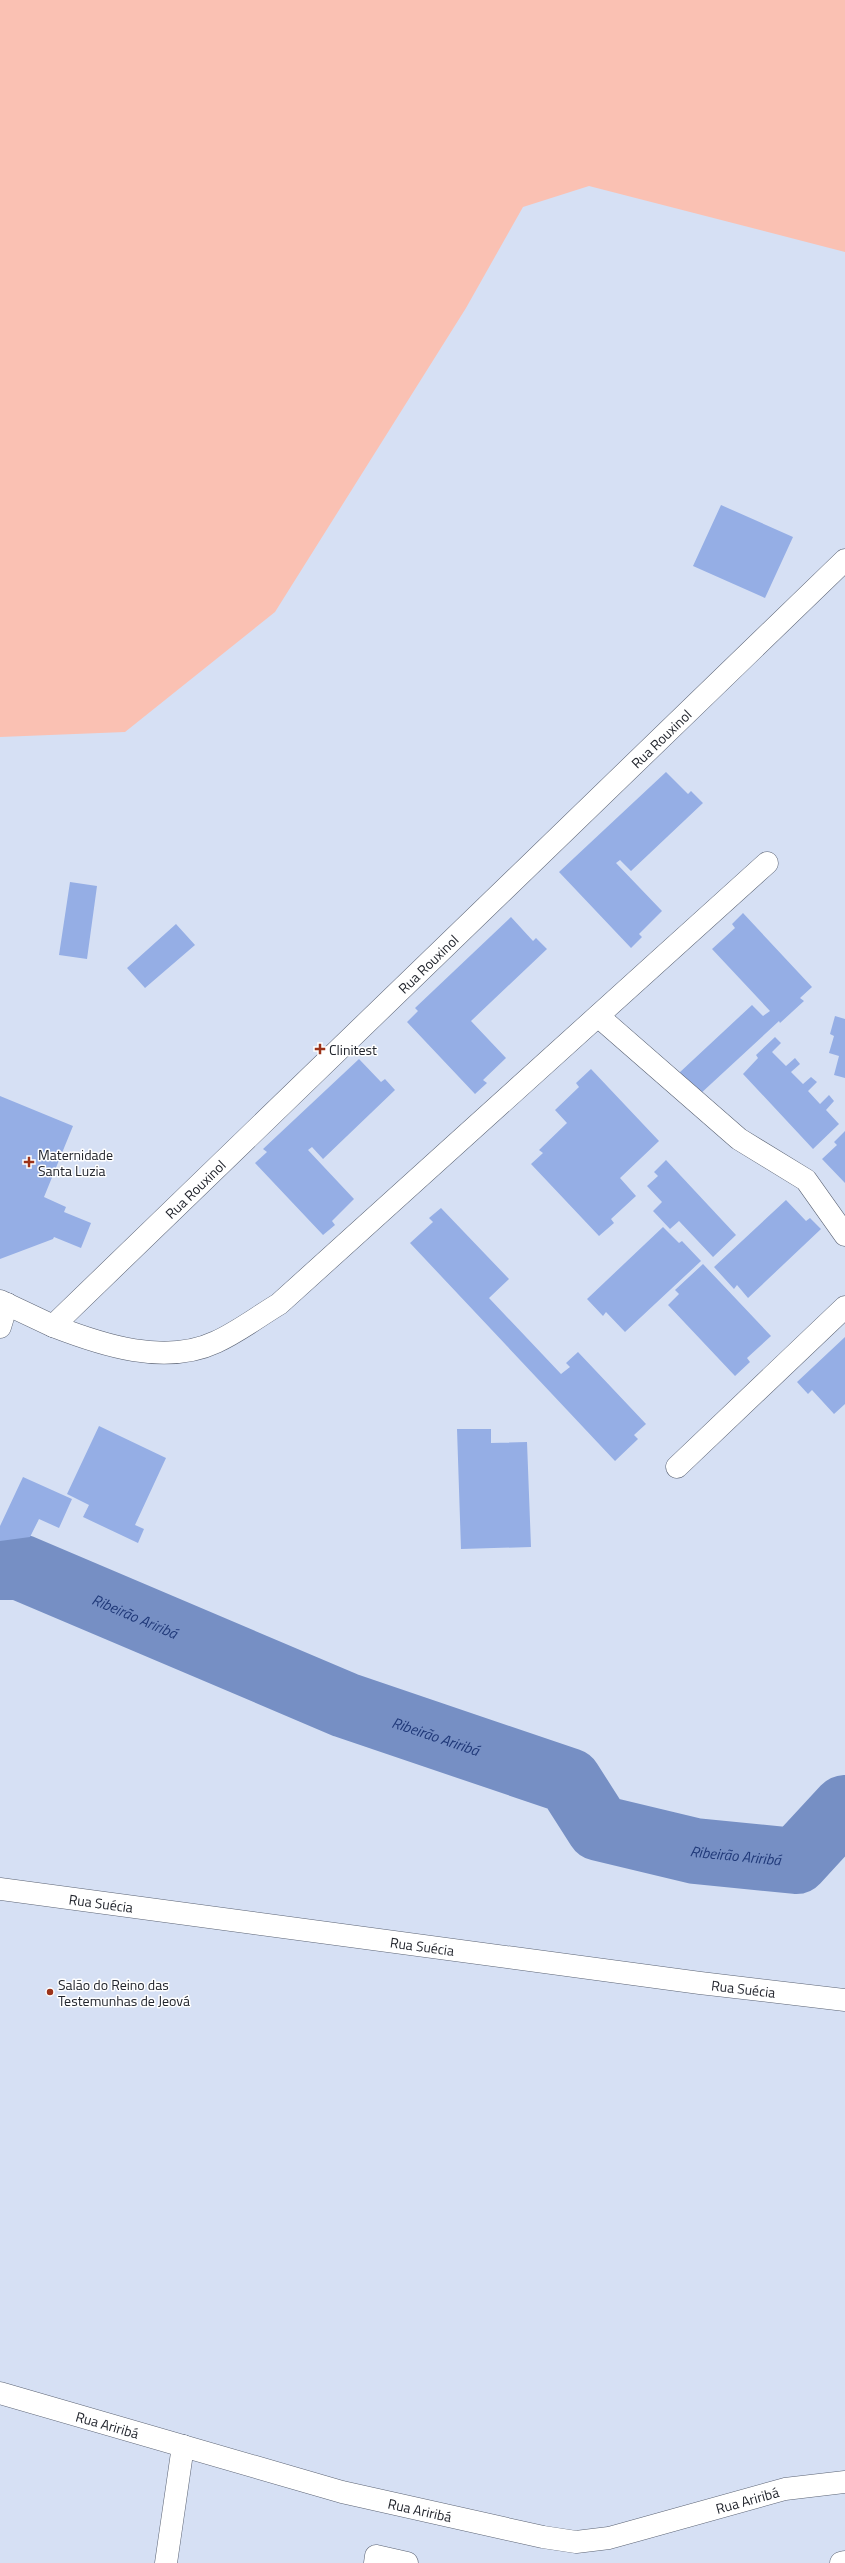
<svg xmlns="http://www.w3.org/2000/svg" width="845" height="2563" font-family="'Titillium Web',sans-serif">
<rect width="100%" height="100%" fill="#d6e0f4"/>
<path fill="#fac1b3" d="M0 0H845V252L589 186 523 207 466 308 275 612 125 732 0 737Z"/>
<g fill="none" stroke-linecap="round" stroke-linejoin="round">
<path stroke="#768fc4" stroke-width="66" id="s1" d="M0 1567H20L345 1705 569 1781 599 1828 695 1851 796 1861 845 1808"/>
</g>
<path fill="#95aee5" d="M721 505 793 537 765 598 693 566Z
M666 772 688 794 691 791 703 803 631 871 620 860 616 863 662 911 639 934 642 937 631 948 559 872Z
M70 882 97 886 87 959 59 955Z
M743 913 812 987 800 998 804 1001 780 1023 779 1021 699 1095 679 1073 752 1005 763 1016 770 1011 712 949 735 928 732 924Z
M511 917 533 941 536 938 547 949 471 1021 506 1058 483 1080 487 1083 475 1094 407 1022 418 1011 415 1008Z
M176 924 195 945 145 988 127 968Z
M835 1016 845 1019V1078L834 1075 839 1056 829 1053 834 1036 830 1034Z
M775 1037 781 1043 772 1052 786 1066 795 1058 800 1064 791 1072 803 1084 811 1077 817 1082 808 1091 820 1104 829 1095 834 1101 826 1110 839 1124 813 1149 743 1074 758 1058 756 1055Z
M359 1059 381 1082 385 1079 395 1090 323 1159 312 1147 308 1150 354 1199 332 1221 335 1225 323 1235 255 1163 267 1152 263 1149Z
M591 1069 659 1141 620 1178 636 1196 611 1219 614 1223 599 1236 531 1164 543 1153 539 1150 567 1123 555 1110 579 1087 576 1083Z
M0 1096 73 1126 44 1197 66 1207 64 1212 91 1223 81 1248 54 1237 53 1239 0 1259Z
M845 1131V1183L822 1159 837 1145 834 1142Z
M666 1160 736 1235 713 1257 679 1221 670 1229 653 1211 662 1202 647 1186 658 1176 654 1172Z
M786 1200 806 1221 810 1218 821 1229 748 1298 737 1285 734 1289 714 1267Z
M441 1208 509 1279 489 1298 561 1374 570 1367 566 1363 578 1352 646 1424 634 1435 638 1439 615 1461 410 1243 433 1222 429 1218Z
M663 1227 679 1243 682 1241 701 1261 625 1332 606 1312 603 1316 587 1299Z
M703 1264 771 1336 747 1358 750 1362 735 1376 668 1305 679 1294 675 1290Z
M845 1337V1404L834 1414 812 1390 808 1394 797 1382Z
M99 1426 166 1458 135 1525 144 1529 138 1543 83 1517 89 1505 67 1494Z
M457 1429H491V1443L527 1442 531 1547 461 1549Z
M23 1477 72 1499 59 1528 39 1519 30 1537 0 1541V1526Z"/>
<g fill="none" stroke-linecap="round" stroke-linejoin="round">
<defs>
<g id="minor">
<path d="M598 1016 739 1139 806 1180 845 1235"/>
<path id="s2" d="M0 1301 53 1326 845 560"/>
<path d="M53 1326C102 1345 165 1366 216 1342 238 1332 259 1316 279 1304L767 863"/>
<path d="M0 1327 7 1304"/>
<path d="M677 1467 845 1307"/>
<path id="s3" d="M0 1889 700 1983 845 2000"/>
<path id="s4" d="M0 2393 342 2492 543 2537 576 2542 609 2538 785 2489 845 2482"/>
<path d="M166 2563 183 2446"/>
<path d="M375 2563 376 2556 407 2563"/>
<path d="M841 2563 845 2562"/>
</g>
</defs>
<use href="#minor" stroke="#5b6374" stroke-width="23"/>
<use href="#minor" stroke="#fff" stroke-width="22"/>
</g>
<g fill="#9c3319" stroke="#fff" stroke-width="1.5">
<path d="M318 1043h4v4h4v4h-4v4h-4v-4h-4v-4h4z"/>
<path d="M27 1156h4v4h4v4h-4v4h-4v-4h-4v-4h4z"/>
<circle cx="50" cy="1992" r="4"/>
</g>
<g text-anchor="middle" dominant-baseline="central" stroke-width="3" stroke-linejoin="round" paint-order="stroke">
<g font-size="14" fill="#22252d" stroke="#fff">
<text stroke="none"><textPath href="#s2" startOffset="904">Rua Rouxinol</textPath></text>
<text stroke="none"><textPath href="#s2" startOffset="580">Rua Rouxinol</textPath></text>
<text stroke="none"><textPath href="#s2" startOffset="256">Rua Rouxinol</textPath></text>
<text stroke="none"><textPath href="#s3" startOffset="102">Rua Suécia</textPath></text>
<text stroke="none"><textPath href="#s3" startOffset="426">Rua Suécia</textPath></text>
<text stroke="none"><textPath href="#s3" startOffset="750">Rua Suécia</textPath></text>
<text stroke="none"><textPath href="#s4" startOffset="112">Rua Ariribá</textPath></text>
<text stroke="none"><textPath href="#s4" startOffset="772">Rua Ariribá</textPath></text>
<text stroke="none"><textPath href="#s4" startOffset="436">Rua Ariribá</textPath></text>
</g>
<g font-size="14" fill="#22252d" stroke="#fff" text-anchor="start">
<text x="329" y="1049">Clinitest</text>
<text x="38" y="1154">Maternidade<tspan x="38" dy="16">Santa Luzia</tspan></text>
<text x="58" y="1984">Salão do Reino das<tspan x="58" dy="16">Testemunhas de Jeová</tspan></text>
</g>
<g font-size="15" font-style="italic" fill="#203979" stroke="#fff">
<text stroke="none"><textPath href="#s1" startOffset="145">Ribeirão Ariribá</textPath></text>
<text stroke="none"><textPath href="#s1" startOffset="469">Ribeirão Ariribá</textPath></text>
<text stroke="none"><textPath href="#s1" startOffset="805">Ribeirão Ariribá</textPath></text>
</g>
</g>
</svg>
